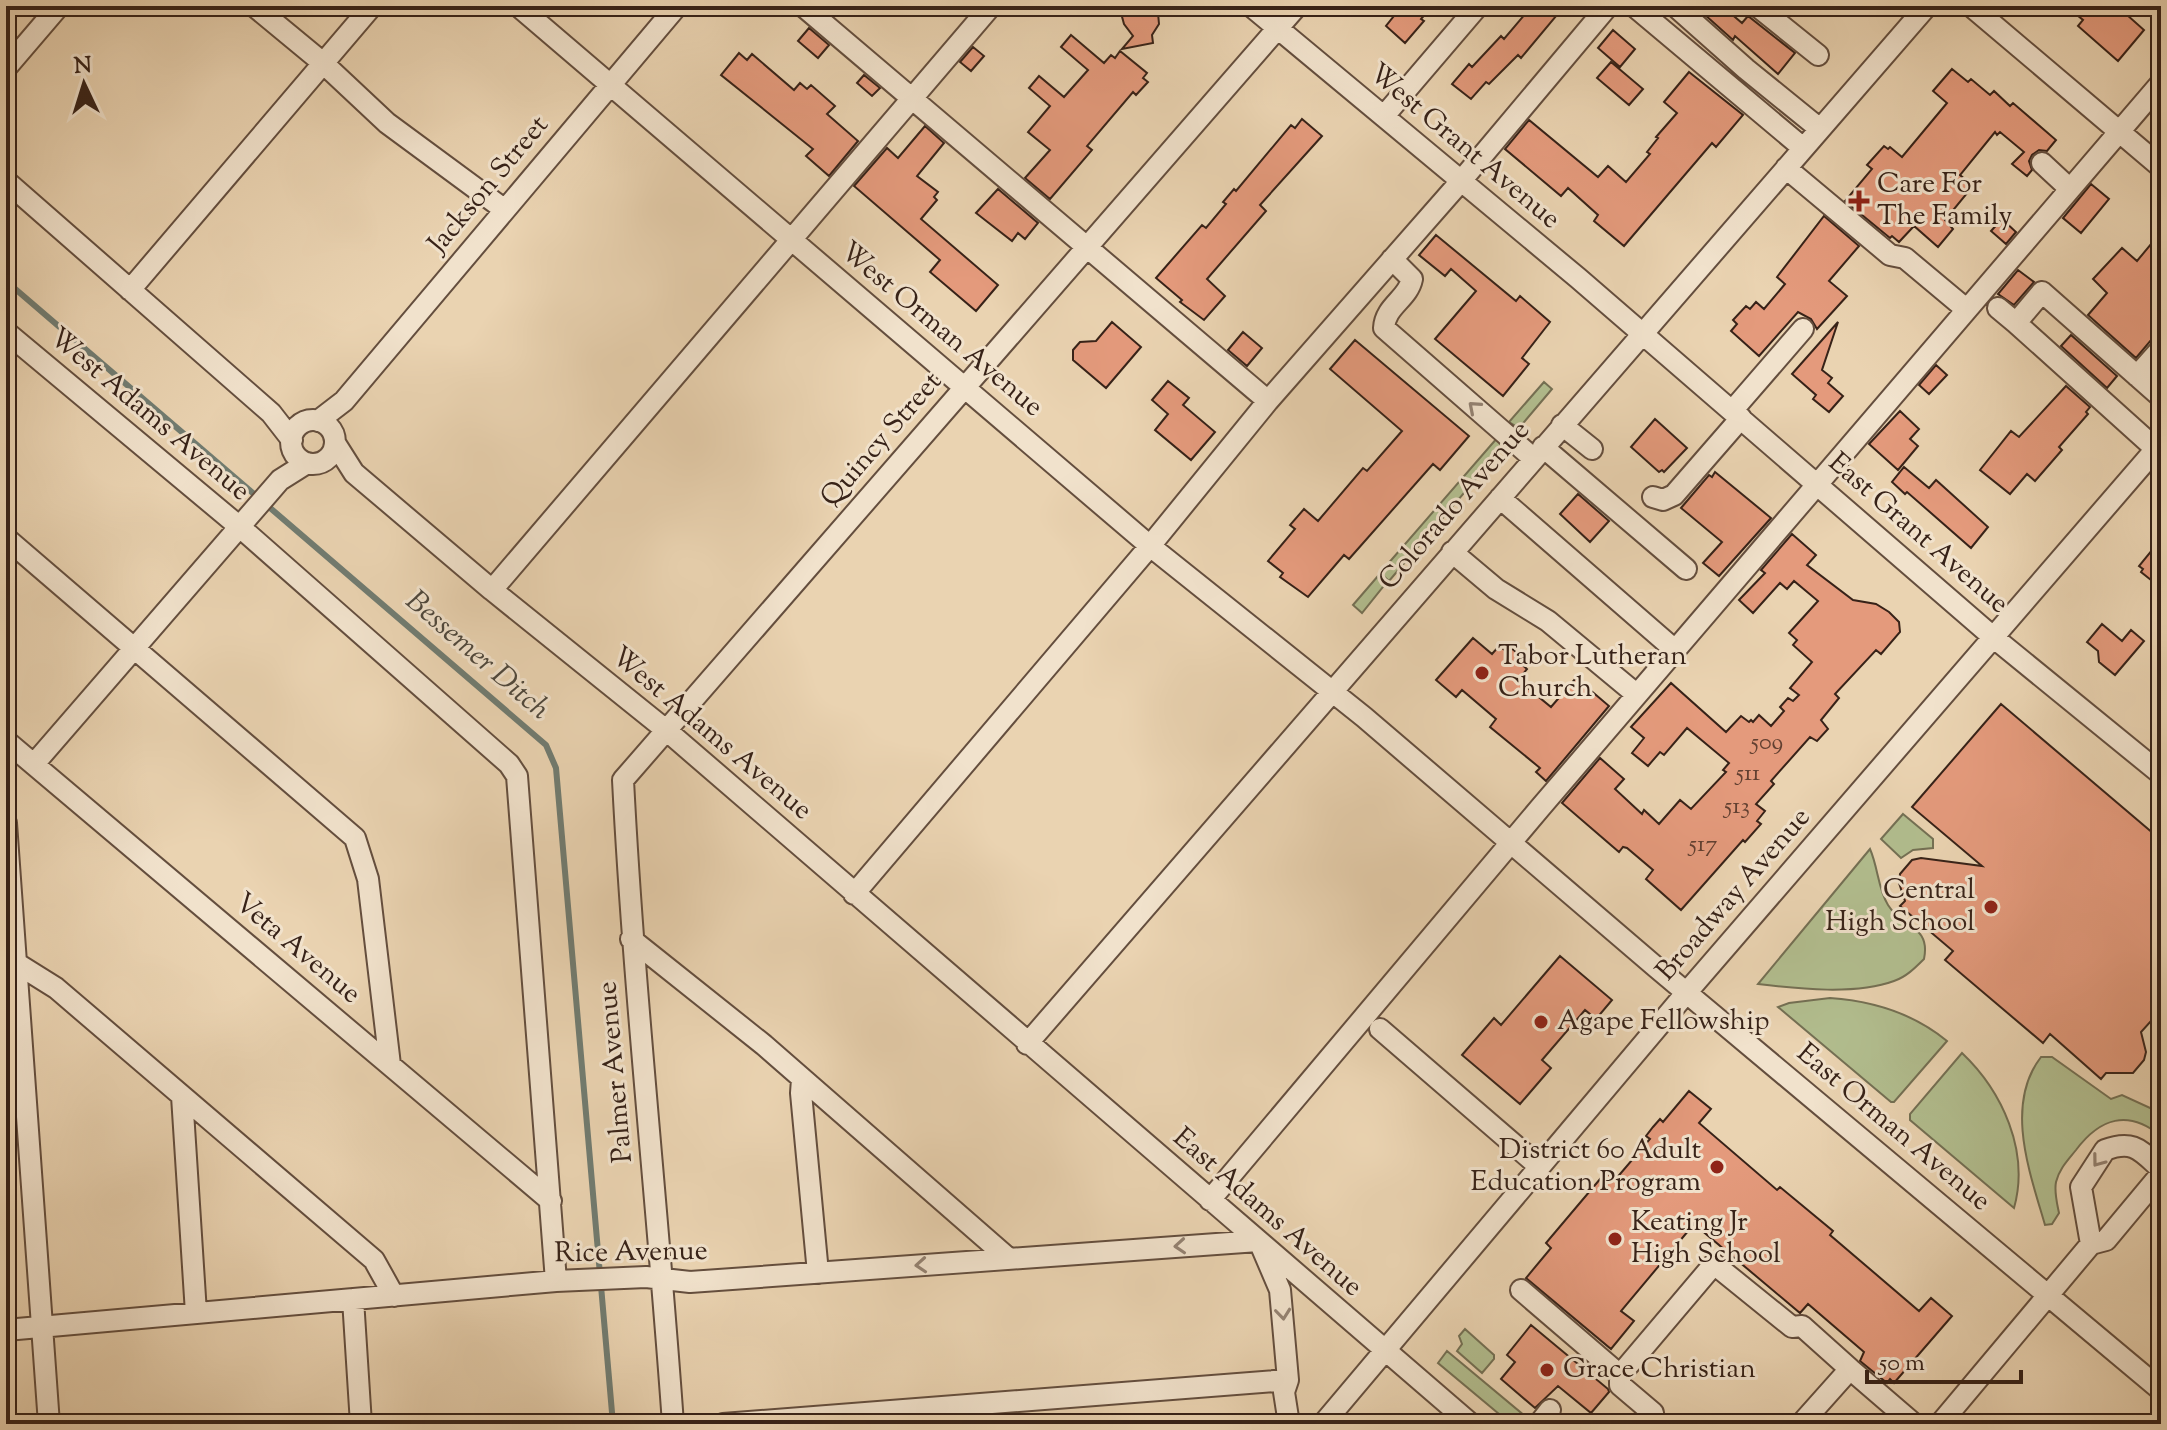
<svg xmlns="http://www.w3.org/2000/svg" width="2167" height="1430" font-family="'Sorts Mill Goudy',serif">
<rect width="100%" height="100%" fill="#ead3b1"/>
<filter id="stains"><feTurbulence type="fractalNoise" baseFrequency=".0025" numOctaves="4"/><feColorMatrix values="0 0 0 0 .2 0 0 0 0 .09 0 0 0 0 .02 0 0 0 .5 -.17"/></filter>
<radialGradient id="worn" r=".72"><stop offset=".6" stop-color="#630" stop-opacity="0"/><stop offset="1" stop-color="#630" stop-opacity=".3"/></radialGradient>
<path fill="#b2be8f" stroke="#747054" stroke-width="2" d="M1544 382 1552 389 1519 428 1509 422Z
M1498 437 1504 446 1389 581 1380 573Z
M1378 576 1386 583 1362 613 1353 605Z
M1903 814 1933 839V848L1913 850 1901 858 1881 839Z
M1870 849C1878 867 1878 889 1888 905 1902 928 1931 925 1924 959 1915 968 1906 977 1894 981 1856 995 1799 989 1758 984Z
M1830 998C1873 1001 1913 1013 1947 1041L1894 1102H1891L1778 1007 1789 1003Z
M1962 1053C2002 1091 2030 1151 2014 1208L1910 1120V1114Z
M2041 1057H2052L2111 1099 2122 1095 2161 1113V1136C2128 1109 2100 1118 2076 1150 2068 1160 2059 1169 2056 1182 2054 1192 2057 1203 2059 1213L2052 1224 2045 1225C2030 1173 2004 1105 2041 1057Z
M1465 1329 1494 1355V1359L1482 1373 1457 1351 1462 1344 1459 1336Z
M1447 1351 1531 1421 1528 1424H1511L1438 1363Z"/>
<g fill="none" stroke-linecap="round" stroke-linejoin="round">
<path stroke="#717c71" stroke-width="6" d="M6 281 546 745 556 768 613 1424"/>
</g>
<path fill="#e49a7c" stroke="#372218" stroke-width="2" d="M1128 6H1153L1158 13 1159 24 1152 35 1153 43 1122 49 1133 36 1124 24 1121 13Z
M1402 6H1432L1421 19 1424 21 1405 43 1386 26Z
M1532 6H1546L1557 15 1521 58 1518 55 1489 84 1486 82 1471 99 1452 84 1469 64 1472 67 1501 36 1504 39Z
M1695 6H1722L1742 23 1748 16 1795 53 1778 74 1735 36 1733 40Z
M2066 6H2117L2144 30 2118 61 2078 26 2083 20Z
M809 28 829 45 818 58 798 41Z
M1613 30 1635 49 1620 67 1598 48Z
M1071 35 1104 63 1111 55 1115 58 1120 51 1147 73 1143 78 1148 82 1136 95 1133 92 1087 146 1092 150 1050 199 1025 178 1050 150 1028 132 1050 106 1029 88 1039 76 1064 97 1088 70 1061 47Z
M973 47 984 56 971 71 960 62Z
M739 53 747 60 752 54 794 90 800 83 807 89 811 85 835 106 827 114 858 141 829 176 806 156 813 149 721 75Z
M1611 62 1643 89 1629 105 1597 78Z
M1952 69 1968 82 1971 79 1990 95 1994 91 2010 106 2013 103 2056 140 2047 151 2039 150 2032 155 2029 161 2032 170 2027 176 2012 164 2024 152 2000 132 1997 135 1995 132 1960 175 1973 186 1945 220 1953 229 1938 247 1914 226 1899 242 1892 236 1890 238 1845 201 1872 169 1867 165 1884 146 1888 149 1890 147 1902 157 1947 103 1933 91Z
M1689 72 1743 115 1716 147 1712 143 1624 246 1594 221 1598 215 1568 188 1561 196 1505 149 1529 120 1598 177 1608 166 1626 182 1650 154 1647 152 1658 138 1656 137 1677 113 1664 102Z
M864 75 880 88 872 96 857 83Z
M1302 119 1322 136 1260 205 1266 211 1207 279 1225 296 1204 320 1180 302 1182 300 1156 278 1202 225 1206 228 1226 204 1223 202 1234 189 1236 191 1291 125 1295 128Z
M925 126 944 143 917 176 938 192 934 197 937 200 921 219 998 285 976 311 930 272 940 260 854 186 887 148 898 158Z
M2091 184 2109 199 2081 233 2063 218Z
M998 189 1038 223 1025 239 1018 233 1012 241 976 213Z
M1824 216 1859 246 1829 281 1847 296 1817 329 1811 319 1798 312 1759 356 1731 331 1737 324 1733 320 1746 306 1750 309 1756 302 1764 309 1785 284 1777 277Z
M2002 219 2016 232 2006 244 1991 231Z
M2161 232V336L2151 340 2136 358 2088 315 2107 293 2093 279 2122 248 2137 261Z
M1436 235 1516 301 1520 296 1550 322 1522 358 1529 364 1503 396 1435 339 1476 291 1451 269 1445 276 1419 255Z
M2018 270 2034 282 2014 305 1998 294Z
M1112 322 1141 347 1106 388 1073 360V350L1080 342 1096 341Z
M1838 322 1822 370 1832 378 1828 383 1843 396 1829 412 1813 399 1816 395 1792 374Z
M1243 332 1262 348 1247 366 1228 350Z
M2071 335 2117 376 2107 388 2061 346Z
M1355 340 1469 436 1440 470 1433 464 1349 559 1344 555 1308 597 1280 577 1283 573 1268 561 1295 529 1290 525 1304 509 1318 521 1363 468 1367 471 1402 431 1330 369Z
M1936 365 1947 375 1929 394 1919 385Z
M1168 381 1189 398 1183 405 1215 432 1191 460 1155 430 1168 414 1152 400Z
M2066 386 2090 407 2086 412 2088 414 2059 447 2062 450 2035 481 2027 474 2010 494 1980 470 2011 431 2019 437Z
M1900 411 1919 429 1910 439 1918 446 1898 470 1869 444Z
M1655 419 1687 448 1664 472 1662 470 1659 472 1631 447Z
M1904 467 1929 488 1936 480 1988 527 1971 548 1907 492 1905 494 1892 482Z
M1715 472 1771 518 1719 576 1703 563 1722 542 1681 508 1709 475 1712 477Z
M1578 494 1609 521 1590 542 1560 514Z
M1792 534 1816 555 1807 565 1853 600 1876 604 1889 612 1899 622 1900 632 1881 654 1876 650 1835 694 1839 698 1821 720 1828 729 1817 741 1810 737 1771 781 1774 784 1756 804 1765 811 1757 821 1761 824 1745 842 1743 840 1681 910 1646 879 1653 870 1627 848 1623 847 1619 852 1562 803 1600 758 1624 779 1615 789 1642 814 1644 810 1659 824 1680 800 1691 809 1726 772 1723 770 1729 763 1687 728 1664 755 1660 752 1648 766 1632 753 1644 738 1631 727 1671 683 1726 732 1741 716 1749 722 1751 720 1753 722 1759 715 1771 726 1784 711 1780 707 1788 698 1793 701 1799 695 1790 688 1812 662 1793 645 1797 640 1789 633 1818 601 1794 581 1787 589 1780 583 1753 613 1739 600 1765 573 1761 570Z
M2161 539V588L2141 572 2143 569 2139 566Z
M2102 624 2122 641 2131 630 2144 641 2115 675 2099 662 2098 651 2087 642Z
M1473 638 1492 654 1499 646 1506 651 1510 647 1523 658 1519 662 1527 669 1518 680 1551 707 1576 678 1609 706 1546 781 1536 772 1540 768 1490 727 1496 719 1462 690 1456 697 1436 680Z
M2001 704 2161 840V1010L2141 1032 2146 1052 2144 1060 2133 1073H2106L2101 1079 2050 1034 2043 1043 1945 960 1953 951 1900 906 1905 901 1899 883 1900 874 1912 860 1921 858 1982 866 1912 807Z
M1560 956 1612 1000 1596 1019 1585 1010 1542 1060 1551 1068 1520 1104 1462 1055 1494 1018 1501 1025Z
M1689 1091 1711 1109 1699 1123 1777 1190 1780 1187 1833 1231 1830 1235 1919 1311 1931 1298 1952 1316 1894 1383 1890 1379 1887 1383 1860 1361 1864 1352 1808 1304 1800 1313 1694 1224 1621 1311 1634 1321 1611 1349 1526 1278 1551 1248 1546 1243 1606 1172 1615 1180 1650 1139 1646 1136 1653 1127 1660 1119 1663 1122Z
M1531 1325 1608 1389 1609 1392 1591 1413 1558 1386 1535 1408 1501 1379 1515 1362 1507 1355Z"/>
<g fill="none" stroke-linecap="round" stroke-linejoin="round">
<defs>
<path id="minor" d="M254 6 323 63 387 123 505 210
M518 6 1150 546 1364 717 1657 968 2161 1390
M803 6 1268 401
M1251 6 1578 278 1993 637 2161 774
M1634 6 1803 148
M1675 6 1746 69 1820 129
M1757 6 1818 55
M1971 6 2161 167
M6 68 59 6
M1384 116 1478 6
M2042 163 2070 189
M1786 168 1890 255 1905 258 1966 309
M6 181 271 413 292 440
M1392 259 1412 279C1408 299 1385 306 1384 328L1533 458
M130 290 372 6
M1998 308 2016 323
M6 332 241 528 509 764 517 776 556 1281
M2137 376 2161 349
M1732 411 1803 329
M291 442a22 22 0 1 1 44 0a22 22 0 1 1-44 0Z
M318 421 344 401 677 6
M1562 425 1592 449
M335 443 354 473 492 590 666 730 1471 1424
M1543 447 1686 569
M2156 449 2016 323 2042 292 2161 397
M1653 497 1663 500 1674 495 1741 418
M1500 498 1675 650
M6 538 355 838 368 879 390 1065
M1452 552 1496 589 1548 621 1636 694
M492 590 991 6
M6 741 551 1201
M34 764 280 480 307 463
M6 823 49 1424
M854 894 1150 546 1268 401 1461 181 1608 6
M631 939 764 1045 1008 1258
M16 963 56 988 374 1260 394 1296
M1380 1029 1540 1167
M1027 1044 1927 6
M802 1079 801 1093 818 1273
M182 1096 196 1313
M1210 1200 1540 808 2161 83
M2091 1244 2081 1187 2105 1150C2134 1139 2141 1151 2161 1169
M1262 1248 1280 1290 1288 1380 1284 1392 1289 1424
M1521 1290 1620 1375 1714 1264 1792 1327 1802 1326 1850 1369
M353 1299 361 1424
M6 1330 556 1281 646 1277 690 1282 1258 1241
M1620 1375V1385L1653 1413 1644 1424
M673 1424C658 1209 634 995 623 780L1297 6
M723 1424 1288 1380
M1323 1424 1687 992 2161 443
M1539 1424 1550 1410
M1801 1424 1850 1369 1914 1424
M1940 1424 2091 1244 2106 1240 2161 1174"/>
</defs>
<use href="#minor" stroke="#644e3e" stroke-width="24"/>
<use href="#minor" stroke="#f1e2cc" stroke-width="20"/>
</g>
<defs><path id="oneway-chevron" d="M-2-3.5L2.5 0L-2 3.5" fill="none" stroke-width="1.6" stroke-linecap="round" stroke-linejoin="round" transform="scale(2)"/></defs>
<g stroke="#948272">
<use href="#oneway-chevron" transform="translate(1474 407) rotate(-139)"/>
<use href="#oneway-chevron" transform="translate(2098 1161) rotate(127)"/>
<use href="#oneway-chevron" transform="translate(1180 1246) rotate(176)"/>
<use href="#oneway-chevron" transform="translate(921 1265) rotate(176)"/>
<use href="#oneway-chevron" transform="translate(1283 1314) rotate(84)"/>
</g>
<g fill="#8f2418" stroke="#f1e2cc" stroke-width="3">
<path d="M1855 189h8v8h8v8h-8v8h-8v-8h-8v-8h8z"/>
<circle cx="1482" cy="673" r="8"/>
<circle cx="1991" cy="907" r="8"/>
<circle cx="1541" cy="1022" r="8"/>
<circle cx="1717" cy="1167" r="8"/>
<circle cx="1615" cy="1239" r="8"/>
<circle cx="1547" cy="1370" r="8"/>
</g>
<g text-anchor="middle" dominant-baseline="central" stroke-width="6" stroke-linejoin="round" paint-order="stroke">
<g font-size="24" fill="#624031">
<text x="1767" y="743">509</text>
<text x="1748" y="774">511</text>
<text x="1737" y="807">513</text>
<text x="1703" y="845">517</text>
</g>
<g font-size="28" fill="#372218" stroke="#f1e2cc">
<text transform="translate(1464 147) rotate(40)">West Grant Avenue</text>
<text transform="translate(489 185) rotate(-50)">Jackson Street</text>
<text transform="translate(941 330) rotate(40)">West Orman Avenue</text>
<text transform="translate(149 415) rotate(40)">West Adams Avenue</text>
<text transform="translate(882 440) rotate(-49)">Quincy Street</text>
<text transform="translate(1455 506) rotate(-49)">Colorado Avenue</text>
<text transform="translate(1918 534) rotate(41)">East Grant Avenue</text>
<text transform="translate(711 734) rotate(40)">West Adams Avenue</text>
<text transform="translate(1734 895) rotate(-49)">Broadway Avenue</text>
<text transform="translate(297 949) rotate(40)">Veta Avenue</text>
<text transform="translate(616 1072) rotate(-95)">Palmer Avenue</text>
<text transform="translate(1893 1128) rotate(40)">East Orman Avenue</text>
<text transform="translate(1267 1213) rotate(41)">East Adams Avenue</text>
<text transform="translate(631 1253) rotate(-1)">Rice Avenue</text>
</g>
<g font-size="28" fill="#372218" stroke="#f1e2cc" text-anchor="start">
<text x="1877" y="185">Care For<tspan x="1877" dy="32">The Family</tspan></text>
<text x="1498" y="657">Tabor Lutheran<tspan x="1498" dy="32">Church</tspan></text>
<text x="1975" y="891" text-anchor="end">Central<tspan x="1975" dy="32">High School</tspan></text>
<text x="1557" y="1022">Agape Fellowship</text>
<text x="1701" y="1151" text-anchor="end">District 60 Adult<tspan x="1701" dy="32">Education Program</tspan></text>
<text x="1631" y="1223">Keating Jr<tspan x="1631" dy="32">High School</tspan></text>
<text x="1563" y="1370">Grace Christian</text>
</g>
<g font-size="30" font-style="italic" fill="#4f483d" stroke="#f1e2cc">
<text transform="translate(477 656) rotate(41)">Bessemer Ditch</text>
</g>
</g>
<rect width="2167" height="1430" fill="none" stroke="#ead3b1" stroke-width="32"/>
<rect x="8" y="8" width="2151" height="1414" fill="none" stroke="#372218" stroke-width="4"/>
<rect x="16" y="16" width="2135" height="1398" fill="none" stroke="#372218" stroke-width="2"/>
<g transform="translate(84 84) rotate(356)" stroke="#f1e2cc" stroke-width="6" paint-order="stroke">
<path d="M0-6L14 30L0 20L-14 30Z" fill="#372218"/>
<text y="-12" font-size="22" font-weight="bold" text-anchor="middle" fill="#372218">N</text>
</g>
<path d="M1867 1370v12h154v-12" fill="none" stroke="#372218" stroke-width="4"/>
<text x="1879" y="1370" font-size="24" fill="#372218" stroke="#f1e2cc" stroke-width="6" paint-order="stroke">50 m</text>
<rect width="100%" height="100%" filter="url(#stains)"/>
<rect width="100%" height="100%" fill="url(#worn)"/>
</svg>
